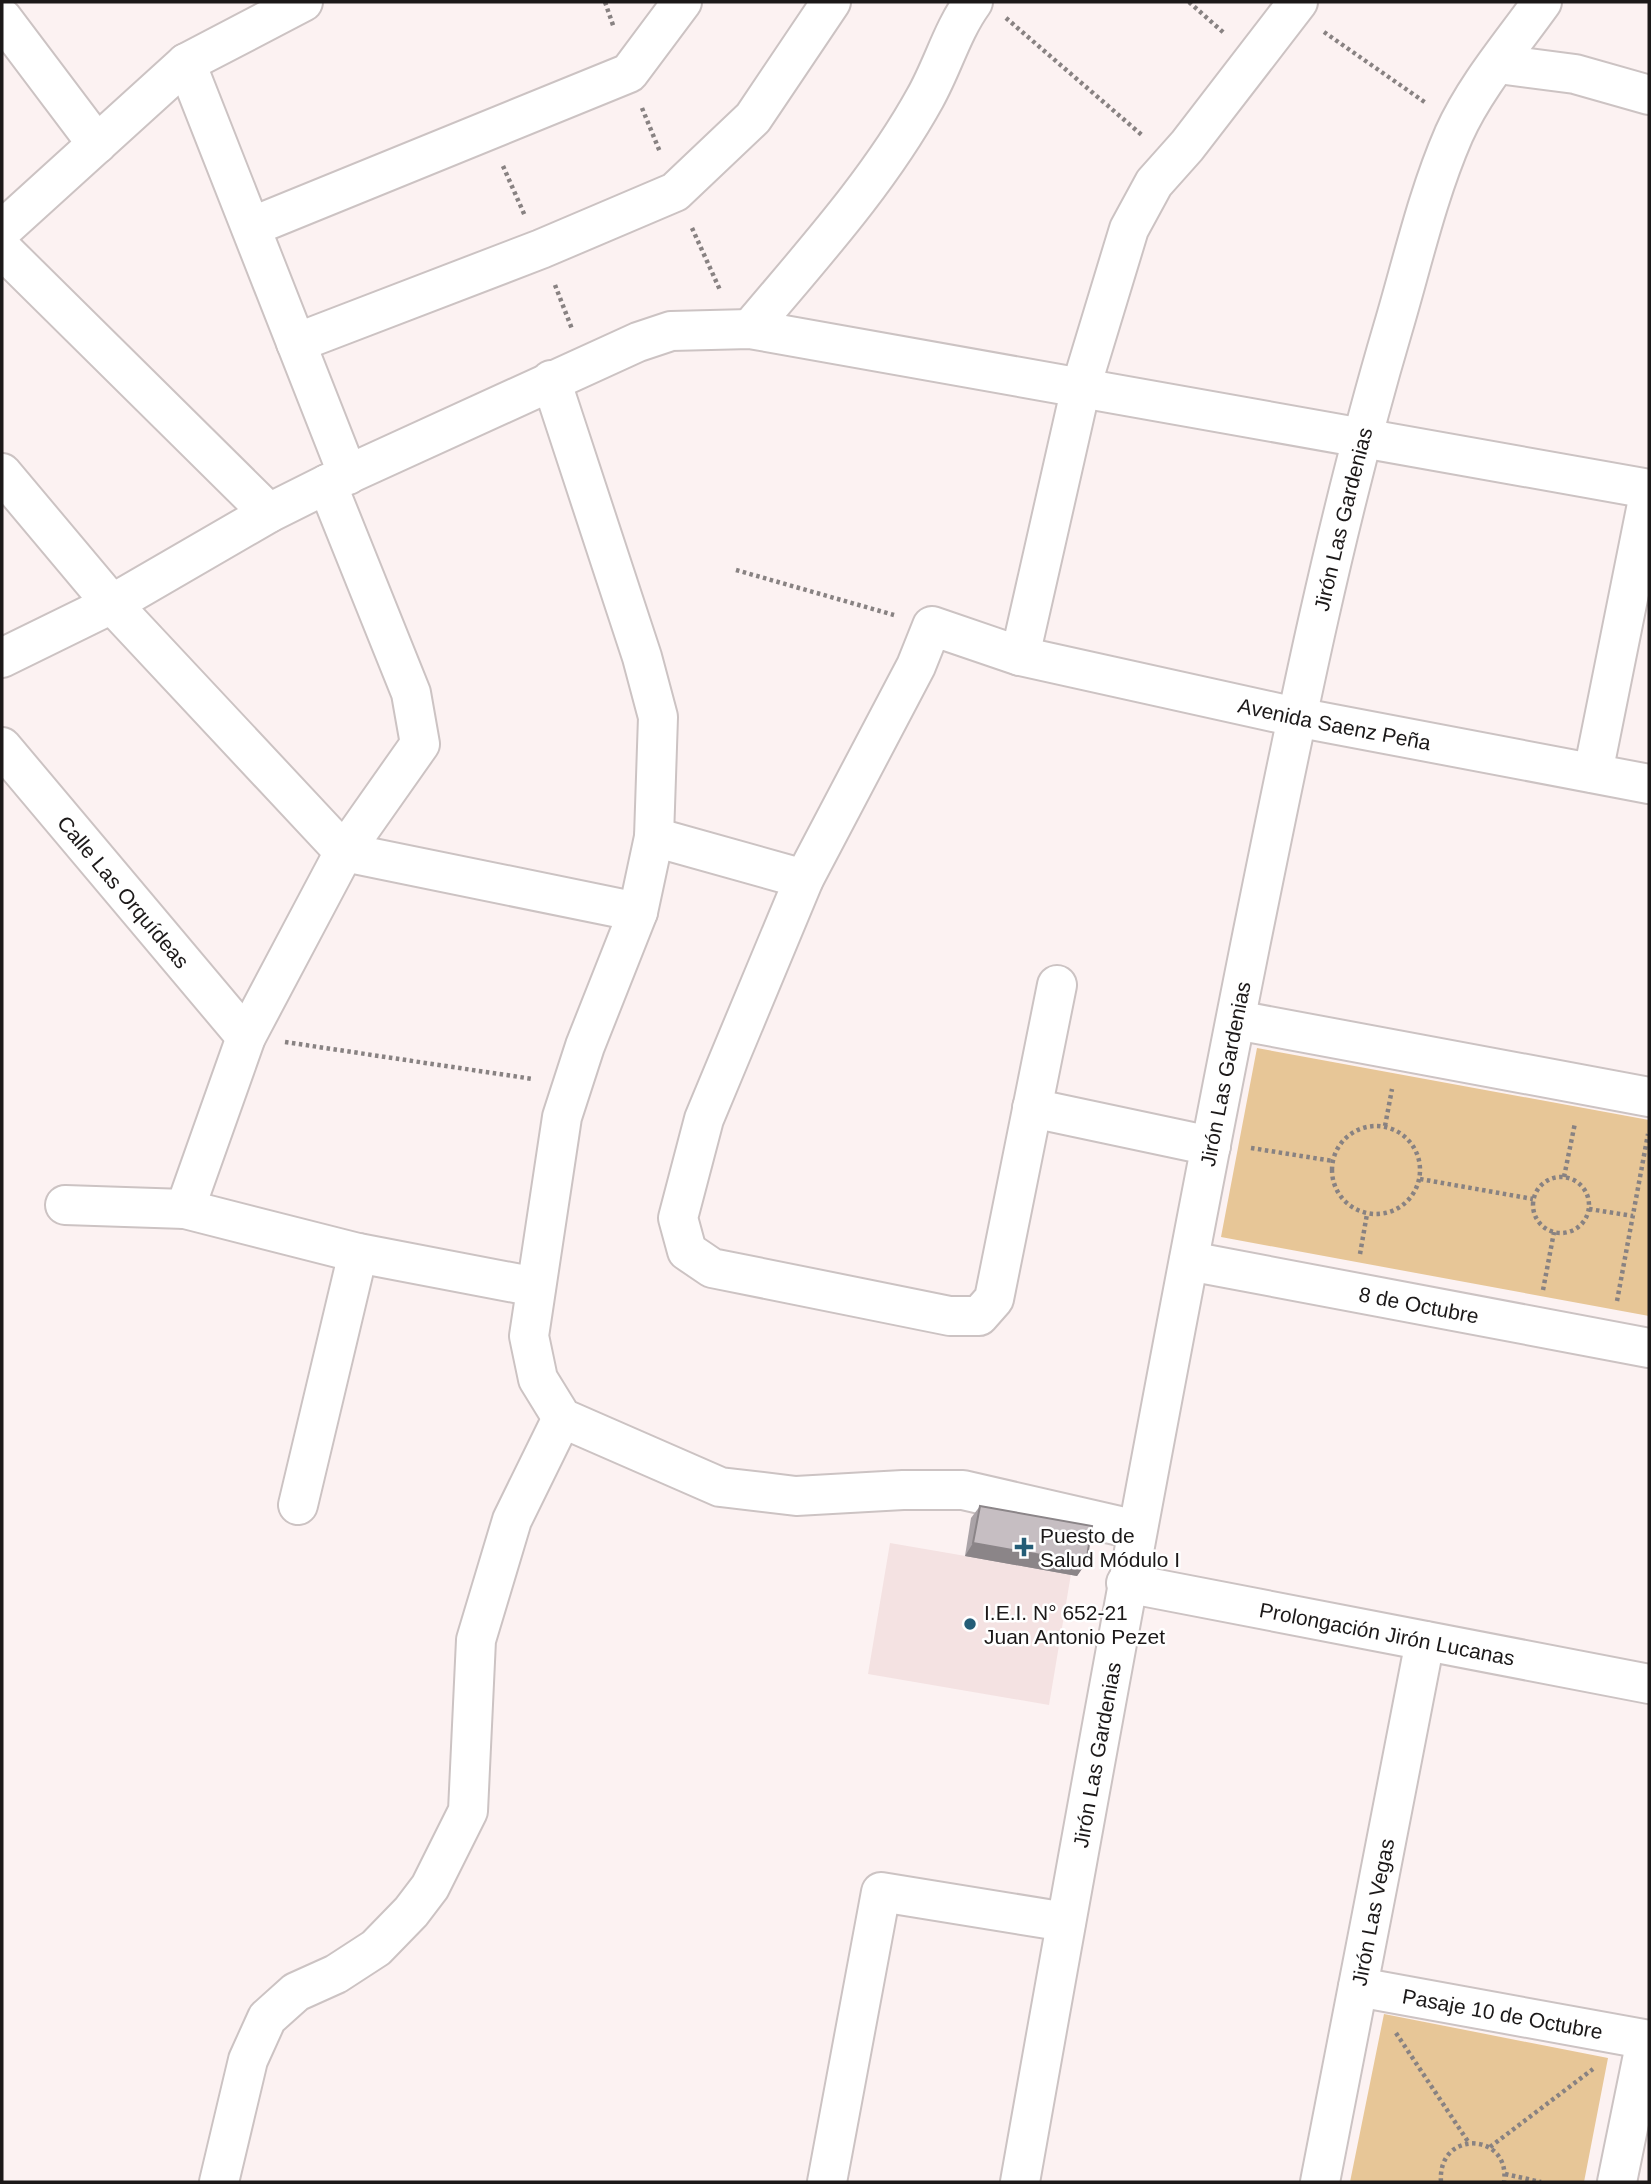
<svg xmlns="http://www.w3.org/2000/svg" width="1651" height="2184" font-family="Arial,sans-serif">
<rect width="100%" height="100%" fill="#fcf2f2"/>
<path fill="#f4e2e2" d="M890 1543 1071 1574 1049 1705 868 1674Z"/>
<path fill="#e7c697" d="M1257 1048 1649 1120V1316L1221 1237Z
M1384 2014 1608 2058 1584 2182H1350Z"/>
<g fill="none" stroke-linecap="round" stroke-linejoin="round">
<defs>
<g id="street">
<path d="M2 18 97 144"/>
<path d="M186 63 348 475"/>
<path d="M1498 64 1575 74 1649 95"/>
<path d="M251 227 629 73 682 2"/>
<path d="M2 230 186 63 303 2"/>
<path d="M2 249 269 513"/>
<path d="M750 329C812 255 878 183 925 98 943 66 952 31 973 2"/>
<path d="M296 343 541 249 675 192 753 118 831 2"/>
<path d="M551 380 642 657 658 717 654 837 638 912 585 1046 562 1117 529 1336 538 1379 562 1418 720 1487 796 1496 903 1490H963L1137 1530"/>
<path d="M2 473 112 604 344 852 638 912"/>
<path d="M1020 656 1081 387 1129 229 1154 183 1187 146 1298 2"/>
<path d="M2 658 112 604 269 513 327 484 638 342 671 331 750 329 1649 489"/>
<path id="s1" d="M2 747 246 1037"/>
<path d="M1593 773 1649 494"/>
<path d="M654 837 804 879"/>
<path id="s2" d="M1057 985 994 1299 979 1316H950L712 1268 687 1251 678 1218 704 1119 804 879 916 666 932 626 1020 656 1296 717 1649 784"/>
<path d="M1236 1020 1649 1097"/>
<path d="M1032 1108 1211 1146"/>
<path d="M65 1205 185 1209 358 1253 536 1287"/>
<path d="M185 1209 246 1037 344 852 420 744 411 693 327 484"/>
<path id="s3" d="M1189 1261 1649 1348"/>
<path d="M298 1505 358 1253"/>
<path id="s4" d="M1126 1583 1649 1684"/>
<path id="s5" d="M1358 1987 1649 2040"/>
<path d="M219 2182 248 2060 267 2018 296 1992 336 1974 376 1948 411 1912 430 1887 468 1811 476 1640 512 1520 562 1418"/>
<path d="M827 2182 881 1892 1066 1922"/>
<path id="s6" d="M1020 2182C1093 1769 1168 1357 1250 946 1292 739 1333 531 1393 328 1412 264 1427 196 1454 134 1475 87 1512 44 1542 2"/>
<path id="s7" d="M1320 2182 1425 1641"/>
<path d="M1617 2182 1646 2040"/>
</g>
</defs>
<use href="#street" stroke="#ccc3c3" stroke-width="42"/>
<path stroke="#888282" stroke-width="4.5" stroke-dasharray="3.5 3.5" stroke-linecap="butt" d="M605 2 614 28
M1189 2 1224 33
M1006 18 1143 136
M1324 32 1426 103
M642 108 660 152
M503 166 525 216
M692 228 720 290
M555 285 572 329
M736 570 894 615
M285 1042 533 1079
M1332 1170a44 44 0 1 1 88 0a44 44 0 1 1-88 0Z
M1385 1126 1392 1089
M1251 1148 1333 1161
M1533 1205a28 28 0 1 1 56 0a28 28 0 1 1-56 0Z
M1564 1177 1575 1123
M1420 1179 1533 1199
M1589 1209 1633 1216
M1360 1254 1367 1214
M1543 1290 1554 1232
M1617 1301 1648 1134
M1396 2033 1469 2143
M1490 2147 1593 2069
M1505 2174 1541 2182
M1441 2182C1437 2129 1511 2132 1504 2182"/>
<use href="#street" stroke="#fff" stroke-width="38"/>
</g>
<path fill="#aaa3a7" d="M980 1506 1086 1563 1077 1576 965 1556 971 1518Z"/>
<path fill="#8b8588" d="M973 1543 1086 1563 1077 1576 965 1556Z"/>
<path fill="#c6bec2" stroke="#8b8588" stroke-width="2" d="M980 1506 1092 1526 1086 1563 973 1543Z"/>
<g fill="#245d77" stroke="#fff" stroke-width="2.5">
<path d="M1020.5 1536.5h7v7h7v7h-7v7h-7v-7h-7v-7h7z"/>
<circle cx="970" cy="1624" r="7"/>
</g>
<g text-anchor="middle" dominant-baseline="central" stroke-width="5" stroke-linejoin="round" paint-order="stroke">
<g font-size="21" fill="#1c1919" stroke="#fff">
<text stroke="none"><textPath href="#s6" startOffset="1694">Jirón Las Gardenias</textPath></text>
<text stroke="none"><textPath href="#s2" startOffset="1740">Avenida Saenz Peña</textPath></text>
<text stroke="none"><textPath href="#s1" startOffset="189">Calle Las Orquídeas</textPath></text>
<text stroke="none"><textPath href="#s6" startOffset="1127">Jirón Las Gardenias</textPath></text>
<text stroke="none"><textPath href="#s3" startOffset="234">8 de Octubre</textPath></text>
<text stroke="none"><textPath href="#s4" startOffset="266">Prolongación Jirón Lucanas</textPath></text>
<text stroke="none"><textPath href="#s6" startOffset="434">Jirón Las Gardenias</textPath></text>
<text stroke="none"><textPath href="#s7" startOffset="275">Jirón Las Vegas</textPath></text>
<text stroke="none"><textPath href="#s5" startOffset="147">Pasaje 10 de Octubre</textPath></text>
</g>
<g font-size="21" fill="#1c1919" stroke="#fff" text-anchor="start">
<text x="1040" y="1535">Puesto de<tspan x="1040" dy="24">Salud Módulo I</tspan></text>
<text x="984" y="1612">I.E.I. N° 652-21<tspan x="984" dy="24">Juan Antonio Pezet</tspan></text>
</g>
</g>
<rect width="1651" height="2184" fill="none" stroke="#1c1919" stroke-width="7"/>
</svg>
